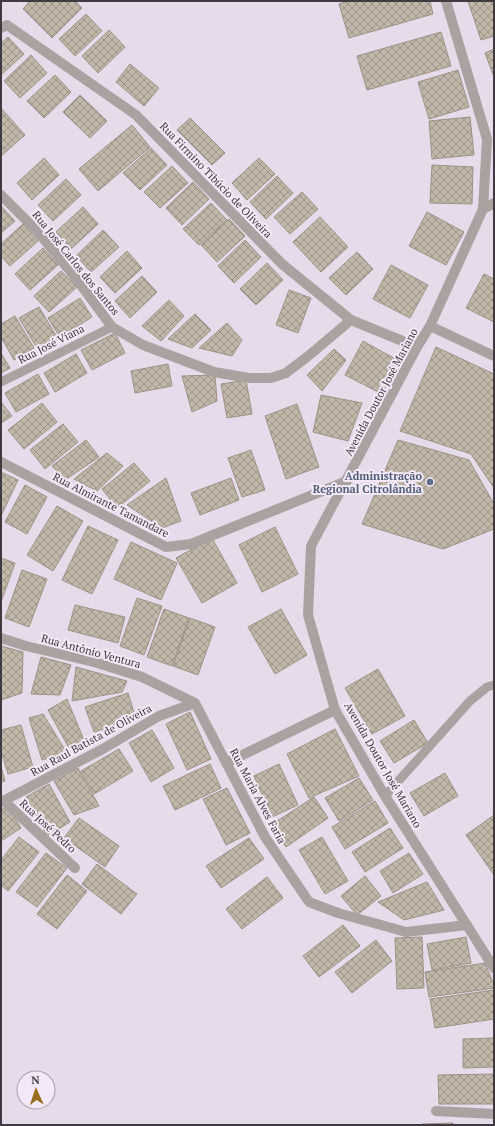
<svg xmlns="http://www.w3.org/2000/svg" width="495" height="1126" font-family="'PT Serif',serif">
<defs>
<pattern id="building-cross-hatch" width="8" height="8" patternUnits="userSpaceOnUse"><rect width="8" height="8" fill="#c1b6a8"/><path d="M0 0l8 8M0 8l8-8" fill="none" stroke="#9e958a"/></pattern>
</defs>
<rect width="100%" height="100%" fill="#e6dbea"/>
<path fill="url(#building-cross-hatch)" stroke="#9d9284" d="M30 1H75L82 8 52 38 23 9Z
M349 1H430L433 14 349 38 339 4Z
M468 1H494V36L481 40Z
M86 14 102 31 75 56 59 39Z
M109 30 125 47 98 73 82 56Z
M441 32 451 66 367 90 357 56Z
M8 37 24 54 1 75V43Z
M494 49V77L485 53Z
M31 55 47 73 20 98 4 81Z
M130 64 159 88 144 106 116 82Z
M458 70 469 107 429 119 418 82Z
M55 75 71 92 44 118 27 101Z
M80 95 107 121 90 138 63 112Z
M1 108 25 135 1 156Z
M470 117 474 155 432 159 429 121Z
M190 118 225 153 212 165 177 130Z
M132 125 150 147 98 191 79 169Z
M151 148 167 165 140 190 123 173Z
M44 158 59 175 32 200 17 183Z
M259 158 275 174 247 200 232 183Z
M432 165 473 167 472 204 430 203Z
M172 166 188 183 160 208 144 192Z
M277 176 293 193 266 219 250 202Z
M66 179 81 195 53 221 38 205Z
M193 182 209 199 182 225 166 208Z
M302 192 318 209 290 234 274 217Z
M211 203 227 220 199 245 183 229Z
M1 206 15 221 1 233Z
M83 207 98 224 71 249 56 232Z
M427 212 464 232 446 265 409 246Z
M320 217 348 247 321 272 293 242Z
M229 219 245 236 217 262 201 245Z
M23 224 38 241 10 266 1 256V244Z
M103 230 119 247 91 272 76 256Z
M245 240 261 257 234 283 218 266Z
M43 248 58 265 30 290 15 274Z
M127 251 142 268 115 293 100 277Z
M357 252 373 269 346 295 329 278Z
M267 263 283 280 256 305 240 289Z
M391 265 428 285 410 318 373 299Z
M61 271 77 287 49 312 34 296Z
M484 274 494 279V322L466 308Z
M142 276 157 292 130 318 115 301Z
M289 290 311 298 298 333 276 325Z
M80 298 92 317 60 337 48 318Z
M169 300 184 316 161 341 142 326Z
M39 307 58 339 38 350 19 318Z
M195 314 211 330 192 348 168 339Z
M15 316 34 348 14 360 1 337V324Z
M227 323 242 340 232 356 199 348Z
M115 333 125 353 92 370 81 350Z
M363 341 399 361 382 394 345 375Z
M436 347 494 374V488L471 454 400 431Z
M334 349 346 360 322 391 307 375Z
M1 353 10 368 1 373Z
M76 354 87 373 55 392 44 373Z
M168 364 172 386 135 393 131 371Z
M38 374 49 394 16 412 5 393Z
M215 375 217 401 192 412 182 376Z
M246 380 252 414 227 418 221 384Z
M321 395 362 403 348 441 313 432Z
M1 402 12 416 1 423Z
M42 403 57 422 24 449 8 430Z
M297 404 319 467 286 479 265 416Z
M63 424 78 442 45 469 30 450Z
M86 440 99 457 65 480 52 466Z
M398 440 469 460 494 504V529L443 549 362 524Z
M251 450 265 490 242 497 228 458Z
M107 453 123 466 97 491 74 479Z
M134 463 150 481 117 508 102 489Z
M1 472 18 480 1 516Z
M166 478 181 521 162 528 127 505Z
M231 478 239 500 200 515 191 493Z
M25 485 47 497 27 534 5 522Z
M57 506 83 521 53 571 27 555Z
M88 526 118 540 92 594 62 580Z
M275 527 298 574 262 592 239 545Z
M212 538 237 583 202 603 176 558Z
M131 542 177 563 161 600 114 579Z
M1 558 15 563 1 602Z
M22 570 47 579 29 627 5 618Z
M137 598 162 606 144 655 120 646Z
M75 605 125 617 118 643 68 630Z
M164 609 189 618 172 666 147 657Z
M281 609 307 655 275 674 248 627Z
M190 618 215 627 198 675 173 666Z
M1 646 23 652 22 693 1 700Z
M41 657 71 665 60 695 31 694Z
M76 667 127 681 122 692 72 701Z
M378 669 405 716 372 734 345 688Z
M128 693 136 719 94 732 85 707Z
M67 699 86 745 69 748 48 710Z
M190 712 211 759 187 770 166 724Z
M43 714 67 753 42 760 29 718Z
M414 720 428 743 394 763 380 741Z
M21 725 33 767 8 774 1 751V730Z
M335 729 359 776 309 798 287 754Z
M152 730 174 768 151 782 129 743Z
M119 749 133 771 94 794 81 771Z
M210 764 221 788 175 810 163 786Z
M279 764 298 805 272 817 254 776Z
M1 767 5 781 1 782Z
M78 768 99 806 74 815 54 781Z
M445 773 458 796 424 816 410 793Z
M359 778 373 800 339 821 325 798Z
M49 784 70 822 47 836 26 797Z
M227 788 250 833 226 845 203 799Z
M314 797 328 818 286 847 271 825Z
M375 801 388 823 345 849 332 827Z
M7 806 21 828 1 841V810Z
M494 815V875L466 835Z
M79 818 119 846 105 867 64 838Z
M390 828 403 848 365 872 352 852Z
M19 837 39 852 8 891 1 885V860Z
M322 837 348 881 325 894 299 850Z
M249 838 264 859 221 888 206 866Z
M46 853 67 868 37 907 16 892Z
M409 853 423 874 393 893 380 871Z
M97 864 137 894 121 914 82 884Z
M67 875 87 891 57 929 37 914Z
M365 876 381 896 357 915 341 896Z
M267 877 283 898 242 929 226 909Z
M427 882 444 910 404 920 378 902Z
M343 925 360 946 319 977 303 956Z
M422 937 424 988 397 989 395 938Z
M466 937 471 963 432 970 427 944Z
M376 940 392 961 352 993 335 972Z
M485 963 494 985V988L429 997 425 972Z
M494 990V1019L435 1028 430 999Z
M494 1038V1067L463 1068V1039Z
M494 1074V1104H439L438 1075Z
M453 1123V1125H422V1124Z"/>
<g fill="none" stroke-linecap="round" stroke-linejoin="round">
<path stroke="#aaa1a1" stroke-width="9" d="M1 382 112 327
M385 796 470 701 487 687 494 685"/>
<path stroke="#aaa1a1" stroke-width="10" d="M1 28 7 25 136 115 282 264 351 320 417 347
M1 195 37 231 75 277 112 327 143 345 214 372 249 378H271L286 373 307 357 351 320
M483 209 494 203
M430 326 494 356
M1 462 166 547 191 544 347 481
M1 638 26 646 94 662 142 677 195 703
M195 703 265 837 309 902 338 913 406 932 467 925
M226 763 335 710
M4 801 75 868
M1 802 101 750 159 716 195 703
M436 1111 494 1114"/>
<path stroke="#aaa1a1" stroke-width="10" d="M446 1 487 139 483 209 430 326 417 347 311 546 308 615 335 710 385 796 494 968"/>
</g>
<circle fill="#5c6f8a" stroke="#f3e8f7" stroke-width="1.5" cx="430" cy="482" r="4"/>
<g text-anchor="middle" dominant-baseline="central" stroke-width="4" stroke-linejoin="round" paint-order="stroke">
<g font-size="11" fill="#3f3a40" stroke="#f3e8f7">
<text transform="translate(216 180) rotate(46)">Rua Firmino Tibúcio de Oliveira</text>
<text transform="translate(76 263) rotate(51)">Rua José Carlos dos Santos</text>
<text transform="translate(51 344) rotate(-27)">Rua José Viana</text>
<text transform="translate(381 392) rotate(-62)">Avenida Doutor José Mariano</text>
<text transform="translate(111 505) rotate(27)">Rua Almirante Tamandare</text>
<text transform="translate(91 651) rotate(15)">Rua Antônio Ventura</text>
<text transform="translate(91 740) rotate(-29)">Rua Raul Batista de Oliveira</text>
<text transform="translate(383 765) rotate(60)">Avenida Doutor José Mariano</text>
<text transform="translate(258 796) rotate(62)">Rua Maria Alves Faria</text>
<text transform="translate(48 826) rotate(43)">Rua José Pedro</text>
</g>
<g font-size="11" font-weight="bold" fill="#4e5e75" stroke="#f3e8f7" text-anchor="end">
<text x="422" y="476">Administração<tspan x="422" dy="13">Regional Citrolândia</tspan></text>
</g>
</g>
<rect width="495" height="1126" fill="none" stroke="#3f3a40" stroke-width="4"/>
<g transform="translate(36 1090) rotate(357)"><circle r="19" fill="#f3e8f7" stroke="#aba2ae"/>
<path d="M0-3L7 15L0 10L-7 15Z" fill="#986d1b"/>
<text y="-6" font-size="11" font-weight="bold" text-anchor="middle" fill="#3f3a40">N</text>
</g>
</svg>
